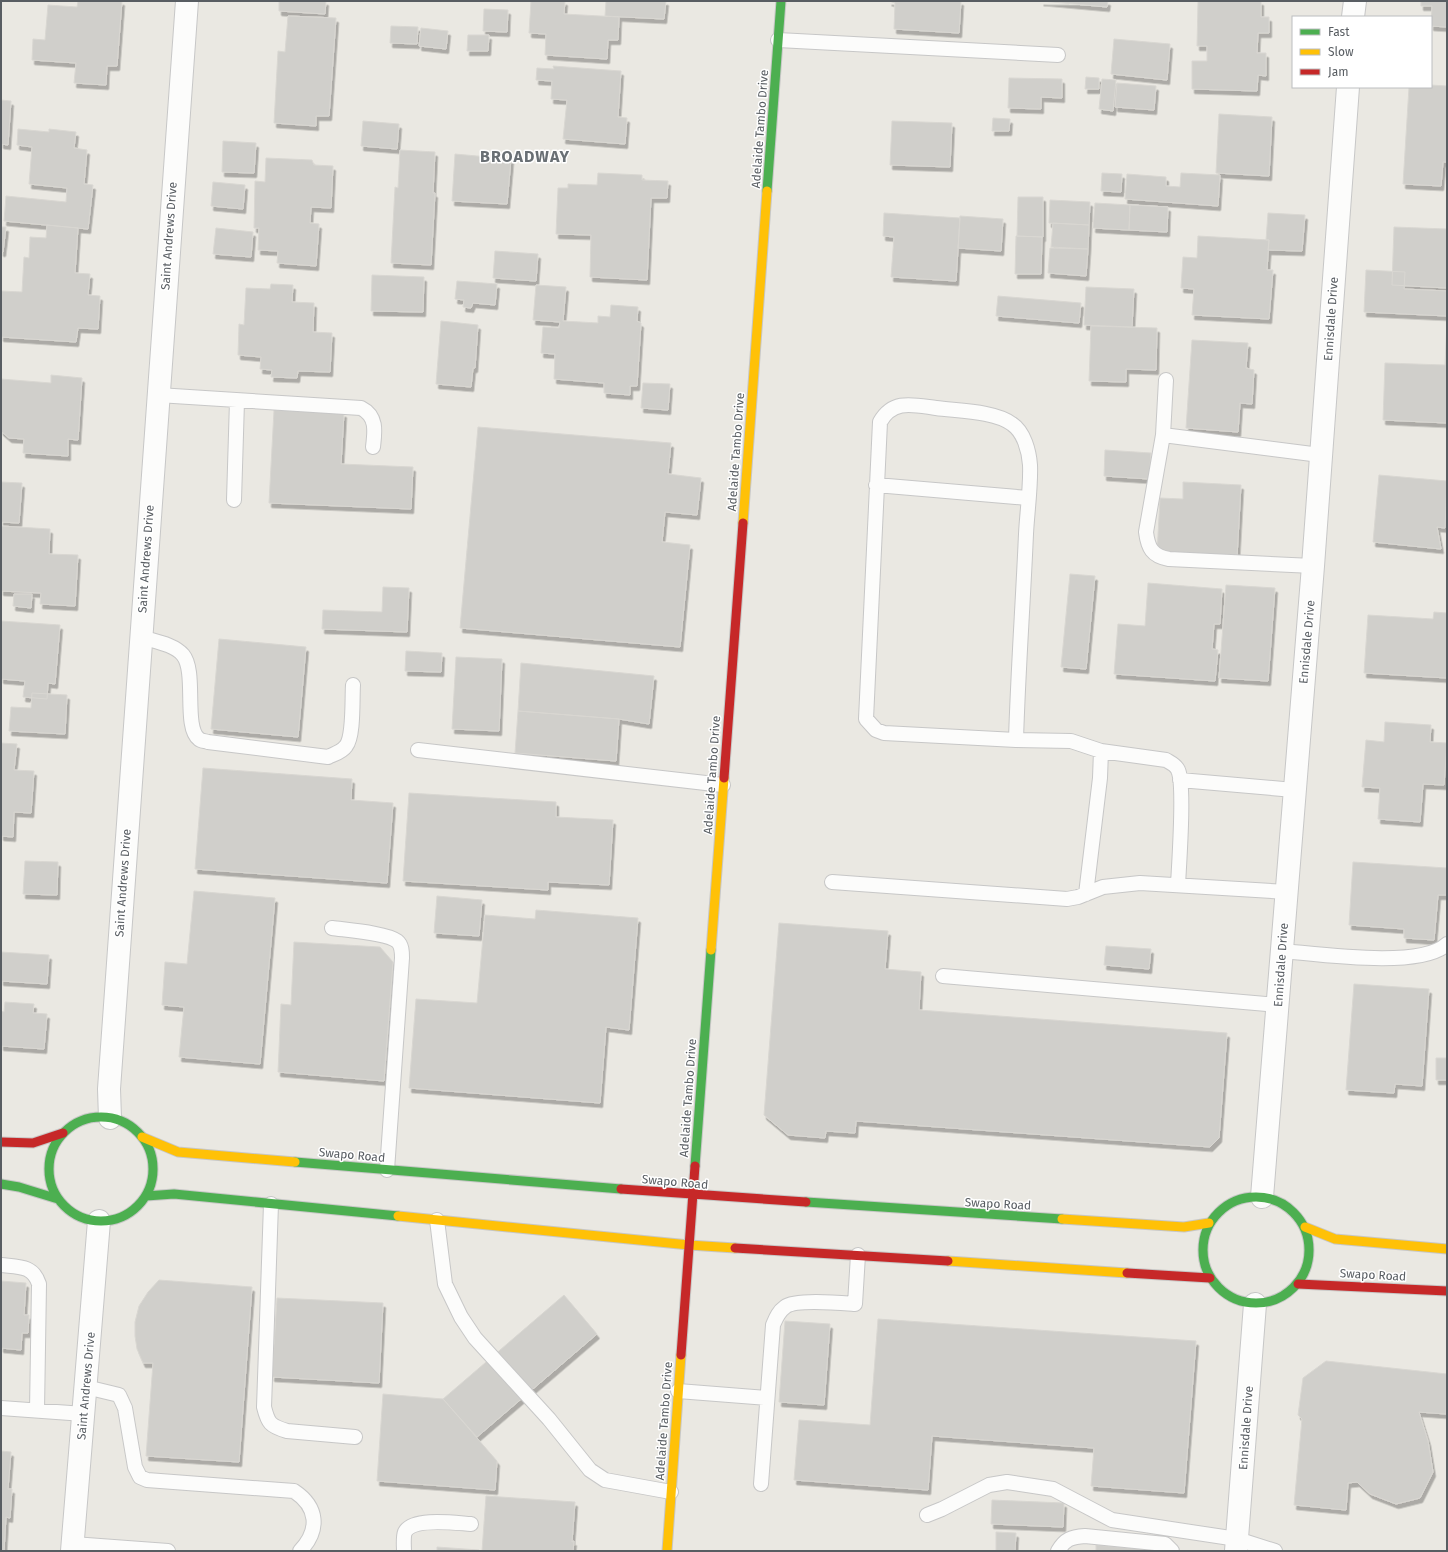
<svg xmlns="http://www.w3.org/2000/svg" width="1448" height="1552" font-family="'Fira Sans',sans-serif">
<defs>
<filter id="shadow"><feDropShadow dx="2.5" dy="4.5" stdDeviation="0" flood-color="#0004"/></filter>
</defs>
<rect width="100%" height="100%" fill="#eae8e2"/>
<path fill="#d0cfcb" stroke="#d9d7d2" filter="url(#shadow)" d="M78 1H122L117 66H107L106 85 74 83 76 63 32 60 33 39 45 40 48 5 77 7Z
M279 1H326L325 14 279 11Z
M531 1H565L564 14 619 17 618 40H608L607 59 545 55 546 34 529 33Z
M606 1H666L664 19 605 16Z
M889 1H961L959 33 894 29 895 3Z
M1041 1H1108L1107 7Z
M1198 1H1261V17H1269V33H1258L1257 53H1266V76L1258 75 1257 91 1192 89V61H1207V46H1197Z
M1421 1H1447V27L1431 26 1432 6H1421Z
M484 9 508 10 507 32 483 31Z
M288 16 336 18 329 116H316V126L274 123 278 51 285 52Z
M391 26 418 27 417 44 390 43Z
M421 28 448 31 446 49 419 46Z
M468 35H489L488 51H467Z
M1114 39 1170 44 1167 80 1111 74Z
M553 66 621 71 618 117 627 118 625 144 563 139 567 100 551 99 552 81 536 80 537 68 554 69Z
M1086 77 1099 78V89H1085Z
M1009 78 1062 79V98L1041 97V109L1008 108Z
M1102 79 1116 80 1113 111 1099 109Z
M1117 83 1156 86 1154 110 1115 107Z
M1431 85 1447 86V162H1443L1441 186 1403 184 1409 87H1431Z
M1 100 11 101 8 145 1 144Z
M1219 114 1272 117 1269 176 1216 173Z
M993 118 1010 119 1009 131H992Z
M363 121 399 124 397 149 361 146Z
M892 121 952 123 950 167 890 165Z
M18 129 49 132V129L76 132 74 148 87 150 84 184 93 185 88 229 4 221 6 196 66 202 67 188 29 184 32 147 17 145Z
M223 141 256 143 254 173 222 172Z
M400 150 435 152 433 193H435L431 265 391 263 395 187 398 188Z
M455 154 511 159 507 204 452 201Z
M266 158 312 160 314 165 333 166 331 208 311 207 310 223 319 224 316 266 277 263 278 251 258 250 259 228H254L255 181 265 182Z
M598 173 642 175V180L668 181 667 198H651L647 280 590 277 591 235 556 234 558 188H568V184L597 185Z
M1102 173 1122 174 1121 192 1101 191Z
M1181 173 1220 175 1218 206 1125 199 1127 174 1166 177V186L1180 187Z
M213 182 245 185 243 209 211 206Z
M1018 197H1043V237L1017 236Z
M1050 200 1090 202 1089 225 1049 223Z
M1095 203 1130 205 1129 230 1093 228Z
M1130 205 1168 207 1167 232 1129 230Z
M884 213 960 218 956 281 891 277 894 237 883 236Z
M1268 213 1305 215 1302 251 1268 250 1269 240H1266Z
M960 216 1003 219 1001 251 958 248Z
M1053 223 1089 225 1088 249 1051 247Z
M47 225 78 228 75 273 90 274 88 295 100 296 98 329 78 328 76 342 1 337V291L22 292 24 257 29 258 30 237 46 238Z
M1 227H6L3 252H1Z
M1394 227 1447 229V288L1392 285Z
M216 228 253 232 251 257 213 254Z
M1016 236 1042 237 1041 274H1015Z
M1198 236 1269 240 1267 270H1273L1269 319 1192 315 1194 289 1181 288 1183 257 1197 258Z
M1050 248 1088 249 1086 276 1048 273Z
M495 251 538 254 536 281 493 278Z
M1366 270 1405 272 1404 289 1447 291V316L1364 312Z
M372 275 424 277 423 312 371 311Z
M457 281 497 284 495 305 473 303 471 308 463 307 464 300 455 299Z
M271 284 293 285 292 302 314 303 313 332 332 333 330 372 298 371 297 378 271 377 272 370 260 369 261 357 238 355 239 324 244 325 246 288 270 289Z
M536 285 566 287 563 321 598 323V316L610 317 611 305 638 307 637 321 641 323 637 386H630V395L604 393V383L554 379 555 354 541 353 543 327 559 328 560 322 533 320Z
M1086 287 1134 289 1132 327 1084 325Z
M998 296 1081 303 1079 323 996 316Z
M441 321 478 325 475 368H473L471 387 436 384Z
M1447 321V423L1383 420 1385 363 1445 365Z
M1091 326 1157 328 1156 370 1126 369V382L1089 381Z
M1192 340 1248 343 1246 368 1254 370 1252 404 1240 403 1238 432 1186 428Z
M51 375 82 378 78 440 68 439V456L23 453 24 439 9 438 1 431V379L51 383Z
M643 383 670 384 668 410 641 408Z
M274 410 344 413 341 464 413 467 411 509 269 503Z
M478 427 671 443 668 474 701 478 697 515 665 512 662 542 690 545 680 647 460 628Z
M1105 450 1151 453 1149 479 1104 476Z
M1379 475 1447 481 1445 528 1437 527 1441 549 1373 542Z
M1 482 22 483 19 523 1 522Z
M1183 482 1241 485 1237 557 1157 553 1160 498 1183 499Z
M1 526 50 529 49 554 78 555 75 606 40 604 41 593 1 591Z
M1070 574 1095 576 1086 669 1061 667Z
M1148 583 1222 589 1220 624H1214L1212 649 1218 650 1215 681 1114 674 1118 624 1145 626Z
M1226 585 1275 588 1268 681 1219 678Z
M383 587 409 588 407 632 322 629 323 610 382 612Z
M14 594H32L31 608 13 606Z
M1434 612 1447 613V678L1364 673 1368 615 1433 619Z
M1 621 60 625 55 684 48 683 47 699 23 697 25 681 1 679Z
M219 639 306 647 298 737 211 729Z
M406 651 442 653 441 672 405 671Z
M456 657 502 659 499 731 452 729Z
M521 663 654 676 649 724 619 719 518 711Z
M32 693 67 695 65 734 9 731 11 707 31 708Z
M518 711 619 719 616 761 515 753Z
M1385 722 1431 725 1430 742 1447 743 1444 785 1423 784 1420 822 1378 819 1380 788 1362 787 1366 740 1384 742Z
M1 743 17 744 14 770 34 771 31 813 14 812 13 837 1 836Z
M203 768 352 779 351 800 393 803 387 883 195 869Z
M409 793 556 802V817L613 820 609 885 548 882V890L403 881Z
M25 861 58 862 57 895 23 894Z
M1353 862 1447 868V895H1438L1434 940 1404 938V929L1349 925Z
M194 891 275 898 260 1064 179 1057 184 1007 162 1005 165 962 187 964Z
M437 896 482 900 479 936 434 933Z
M536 910 638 918 629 1030 606 1027 600 1103 409 1088 416 999 477 1003 485 915 535 919Z
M779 923 888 931 885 969 921 972 919 1010 1227 1033 1219 1138 1210 1147 856 1121 855 1133 826 1131 825 1138 788 1135 764 1115Z
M294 942 380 947 393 962 384 1081 278 1072 281 1004 291 1005Z
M1106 946 1151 949 1149 969 1104 965Z
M1 952 49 955 47 984 1 981Z
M1354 984 1429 989 1422 1086 1395 1084 1394 1093 1346 1090Z
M5 1002 34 1004 33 1013 47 1014 44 1049 1 1046V1011L4 1012Z
M1436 1058H1447V1080H1436Z
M159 1280 252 1287 239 1462 146 1456 153 1363H143L137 1349 135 1336V1322L139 1306 148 1292Z
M1 1281 26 1283 24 1315H29L28 1333H22L21 1350 1 1348Z
M564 1295 597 1334 477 1437 443 1399Z
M277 1298 383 1303 379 1383 272 1377Z
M878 1319 1196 1341 1184 1493 1091 1486 1094 1448 932 1436 928 1490 794 1480 799 1420 870 1425Z
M785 1321 830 1324 824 1405 779 1402Z
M1326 1361 1447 1374 1446 1414 1419 1412 1428 1441 1433 1472 1420 1498 1396 1504 1370 1494 1357 1482 1348 1483 1346 1510 1294 1505 1302 1419 1298 1415 1303 1378Z
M383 1394 443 1399 497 1461 495 1490 377 1481Z
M1 1451 11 1452 8 1489H12L10 1518 6 1517 4 1551H1Z
M486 1496 575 1502 572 1542 574 1541 573 1551H482Z
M992 1500 1064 1503 1063 1527 991 1524Z
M996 1532 1016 1533 1015 1551H996Z
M1096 1545 1153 1550V1551H1096Z
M437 1547 479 1550V1551H437Z"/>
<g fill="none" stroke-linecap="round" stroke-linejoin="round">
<defs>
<path id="lane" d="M778 40 1058 55
M1166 380 1163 435 1320 455
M158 395 361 408C377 416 375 431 373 447
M1163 435 1146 532C1148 548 1152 556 1169 559L1313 566
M876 485 1028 498
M234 500 237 401
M141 637C153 641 174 644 183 655 197 672 183 727 199 739 201 741 205 741 208 742L328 757C334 754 342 752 346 746 354 736 352 699 353 685
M1016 740C1018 672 1023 603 1026 534 1027 513 1031 485 1030 465 1029 451 1024 432 1012 424 995 411 958 411 936 408 913 405 893 399 880 422L866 719 876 730 884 733 1016 740 1071 741 1101 751
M418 750 723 785
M1180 780 1294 790
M832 882 1067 899 1078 897 1103 887 1140 883 1287 892
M1086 894 1100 778 1101 751 1166 760C1171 763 1176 765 1178 770 1185 784 1179 864 1178 885
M332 928C346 930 387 933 397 941 402 945 402 952 402 958L387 1170
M1283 951C1319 954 1421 969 1447 944
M943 976 1278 1005
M271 1204 264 1407C268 1423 270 1426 287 1431L355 1437
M437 1220 445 1284 461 1317 475 1338 549 1419 590 1470 605 1480 671 1492
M1 1265C18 1267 33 1265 39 1284L37 1410
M86 1387 119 1395 125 1408 135 1467 140 1477 147 1480 294 1491C318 1507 320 1530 300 1551
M678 1391 767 1398
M1 1408 84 1414
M761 1484 773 1325C776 1318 778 1312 785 1307 795 1299 841 1303 855 1304L858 1255
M927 1515 942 1509 989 1485 1007 1482 1053 1489 1112 1520 1237 1539 1275 1551
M73 1544 168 1551
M404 1551C404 1546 403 1537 405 1532 413 1517 455 1523 471 1524
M1058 1551C1065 1539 1071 1537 1085 1536L1165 1544 1172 1551"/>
<path id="street" d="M1353 17 1355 1
M110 1118 109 1089 187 1
M1262 1197 1313 566 1348 87
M72 1551 99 1221
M1236 1551 1255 1304"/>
<path id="fast" d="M767 191 781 1
M49 1169a52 52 0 1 1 104 0a52 52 0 1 1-104 0Z
M295 1162 621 1189
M695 1166 711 950
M1 1184 19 1187 58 1199
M146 1196 174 1194 398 1216
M1203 1250a53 53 0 1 1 106 0a53 53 0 1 1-106 0Z
M806 1202 1062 1219"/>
<path id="slow" d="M743 523 767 191
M711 950 724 778
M142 1137 178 1152 295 1162
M398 1216 689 1245 735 1248
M1062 1219 1184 1227 1209 1223
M1305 1227 1335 1239 1447 1249
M948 1261 1127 1273
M667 1551 681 1355"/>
<path id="jam" d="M724 778 743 523
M1 1142 33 1143 63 1133
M621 1189 806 1202
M735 1248 948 1261
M1127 1273 1210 1278
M1298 1284 1447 1291
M681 1355 695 1166"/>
</defs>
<use href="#lane" stroke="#c7c7c7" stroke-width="16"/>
<use href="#street" stroke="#c7c7c7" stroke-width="24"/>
<use href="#fast" stroke="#c7c7c6" stroke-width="11"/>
<use href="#slow" stroke="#c7c7c6" stroke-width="11"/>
<use href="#jam" stroke="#c7c7c6" stroke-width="11"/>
<use href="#lane" stroke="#fcfcfb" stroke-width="14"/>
<use href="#street" stroke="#fcfcfb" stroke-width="22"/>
<use href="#fast" stroke="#4caf50" stroke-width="9"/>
<use href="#slow" stroke="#ffc107" stroke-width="9"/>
<use href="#jam" stroke="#c62828" stroke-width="9"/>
</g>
<g text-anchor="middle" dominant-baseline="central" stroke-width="3" stroke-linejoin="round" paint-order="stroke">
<g font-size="12" fill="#585d62" stroke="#fff">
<text transform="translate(760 129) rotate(-86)">Adelaide Tambo Drive</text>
<text transform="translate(169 236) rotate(-86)">Saint Andrews Drive</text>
<text transform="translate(1331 319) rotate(-86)">Ennisdale Drive</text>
<text transform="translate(736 452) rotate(-86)">Adelaide Tambo Drive</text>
<text transform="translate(146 559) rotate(-86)">Saint Andrews Drive</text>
<text transform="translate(1307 642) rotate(-85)">Ennisdale Drive</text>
<text transform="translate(712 775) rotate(-86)">Adelaide Tambo Drive</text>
<text transform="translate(123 883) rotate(-86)">Saint Andrews Drive</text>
<text transform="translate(1281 965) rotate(-86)">Ennisdale Drive</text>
<text transform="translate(688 1098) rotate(-86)">Adelaide Tambo Drive</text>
<text transform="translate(352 1155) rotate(5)">Swapo Road</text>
<text transform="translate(675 1182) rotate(5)">Swapo Road</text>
<text transform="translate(998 1204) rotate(3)">Swapo Road</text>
<text transform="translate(1373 1275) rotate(3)">Swapo Road</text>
<text transform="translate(86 1386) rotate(-85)">Saint Andrews Drive</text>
<text transform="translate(664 1421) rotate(-86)">Adelaide Tambo Drive</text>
<text transform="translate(1246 1428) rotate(-86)">Ennisdale Drive</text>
</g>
<g font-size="16" font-weight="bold" letter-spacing="1" fill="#696f74" stroke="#fff">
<text x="525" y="156">BROADWAY</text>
</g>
</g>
<rect width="1448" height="1552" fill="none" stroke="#585d62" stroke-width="4"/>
<rect x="1292" y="16" width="140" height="72" fill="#ffffff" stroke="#bcbec0"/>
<rect x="1300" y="29" width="20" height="6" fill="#4caf50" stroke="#bcbec0"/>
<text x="1328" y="36" font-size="12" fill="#585d62">Fast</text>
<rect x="1300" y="49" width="20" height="6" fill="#ffc107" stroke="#bcbec0"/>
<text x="1328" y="56" font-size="12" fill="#585d62">Slow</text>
<rect x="1300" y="69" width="20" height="6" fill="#c62828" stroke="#bcbec0"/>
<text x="1328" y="76" font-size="12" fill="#585d62">Jam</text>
</svg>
